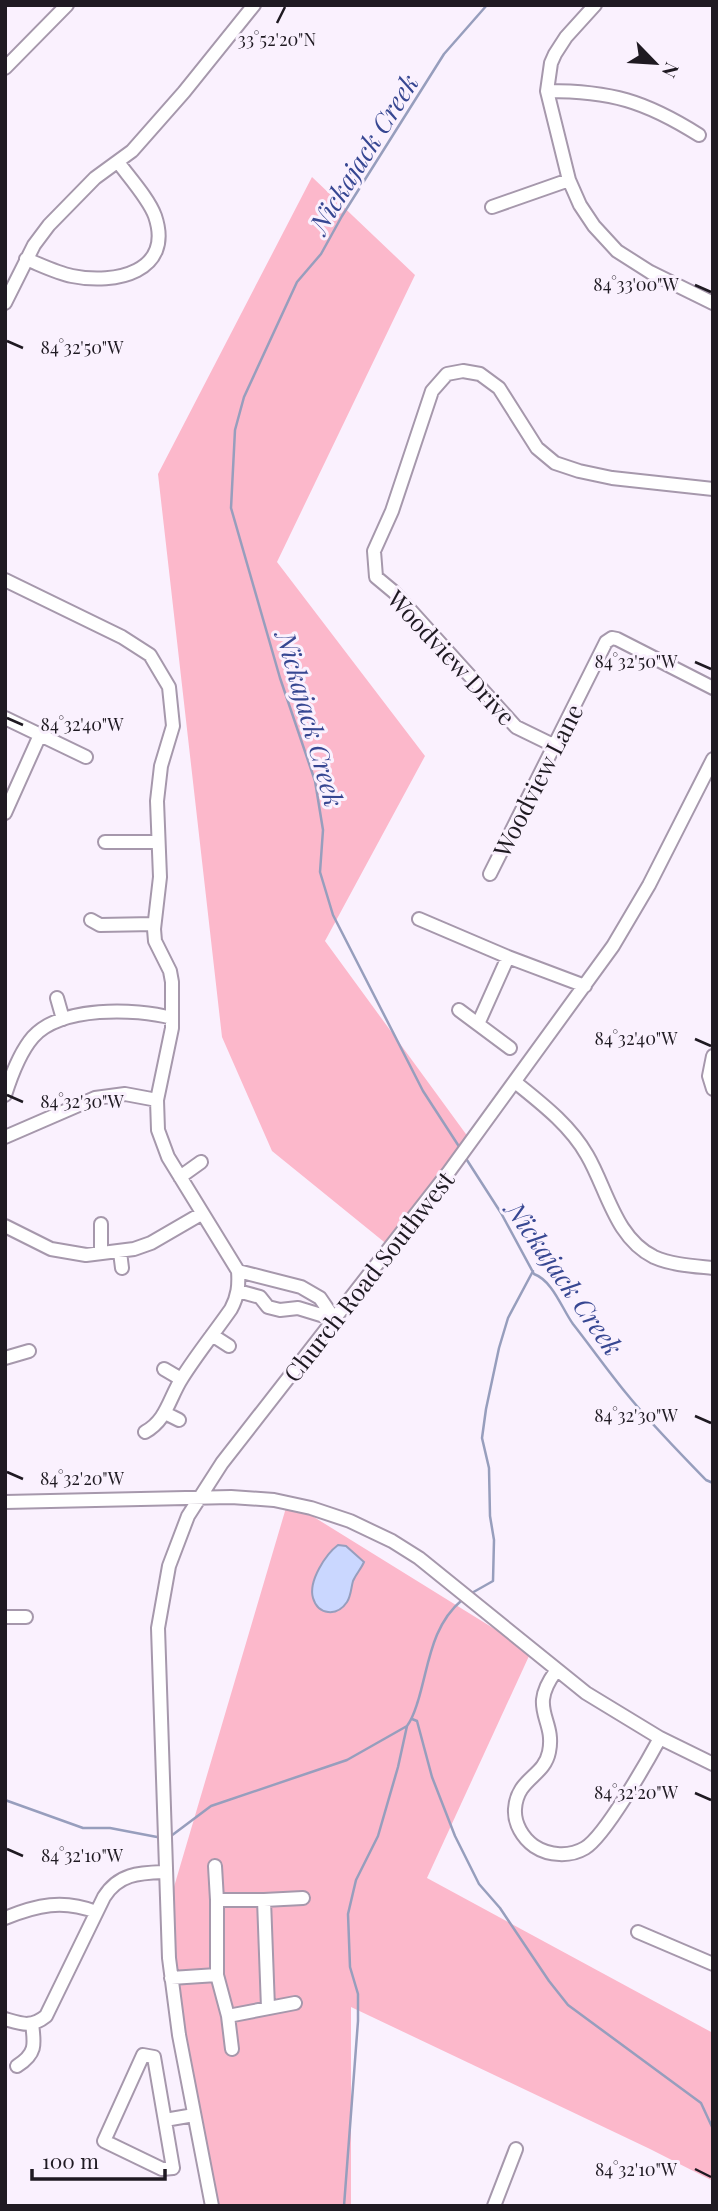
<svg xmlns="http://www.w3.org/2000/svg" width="718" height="2211" font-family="'Playfair Display',serif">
<rect width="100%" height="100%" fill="#faf1fe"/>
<path fill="#fcb8cb" d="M312 177 415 275 277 562 425 756 325 941 471 1141 394 1250 272 1151 222 1037 158 474Z
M288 1501 519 1644 529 1656 427 1878 713 2033V2181L650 2149 351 2007V2206H208L176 2016 171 1897Z"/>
<path fill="#cad7ff" stroke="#979ebd" stroke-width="2" d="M338 1545 346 1546 364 1562C361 1569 356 1574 353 1581 351 1588 351 1596 347 1602 337 1617 318 1615 313 1598 308 1581 326 1554 338 1545Z"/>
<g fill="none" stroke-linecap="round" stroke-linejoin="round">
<path stroke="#979ebd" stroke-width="2.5" d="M460 1148 423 1091 333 915 320 872 323 830 315 781 280 678 231 508 235 430 244 397 297 282 321 254 342 216 444 54 487 5
M465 1157 501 1213 534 1274C553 1281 562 1309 573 1324 591 1347 608 1371 626 1393 651 1424 679 1452 706 1480L713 1483
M470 1594 493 1581 494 1540 490 1516 489 1468 482 1438 486 1409 499 1348 508 1318 533 1271
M412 1719 417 1721 432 1777 455 1836 479 1884 500 1908 549 1981 568 2005 701 2103 713 2129
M5 1800 83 1828H110L157 1837
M171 1836 211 1806 347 1760 407 1726C413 1718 415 1710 418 1701 429 1665 431 1626 462 1600
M344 2206 358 2021V1994L350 1967 348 1914 356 1880 378 1836 398 1767 407 1726"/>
<defs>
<path id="minor" d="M595 5 566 37 555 54 551 63 547 91 569 180 580 205 594 226 617 251 650 272 713 303
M5 68 67 5
M547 91C611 91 645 101 699 135
M492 207 569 180
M26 259C41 265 57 273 72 276 115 285 174 272 155 216 149 199 129 177 118 162
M5 303 34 245 49 225 95 178 132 151 184 92 254 5
M5 580 122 637 150 655 169 687 173 726 161 766 157 801 160 877 154 929 155 941 170 971 172 982V1028L157 1100 158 1130 168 1157 238 1271C239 1285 238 1296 231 1309 215 1332 197 1354 182 1378 169 1398 167 1420 145 1432
M5 718 86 757
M555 746 516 727 394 592 376 577 374 551 392 511 432 391 447 374 463 371 480 374 499 388 537 448 555 463 579 471 612 478 713 489
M5 813 40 735
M105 842H157
M490 874 606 642 612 638 617 639 713 688
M419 919 508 957 585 986
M91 920 100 925 154 924
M57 998 63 1019
M459 1010 510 1048
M478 1024 508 957
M713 1056 709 1076 713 1089
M515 1082C541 1103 570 1125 587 1155 607 1189 615 1238 654 1257 672 1265 694 1266 713 1268
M5 1095C11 1076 20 1052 33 1037 61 1006 135 1008 172 1018
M5 1137 95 1098 125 1094 157 1100
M180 1177 201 1162
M5 1226 51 1249 86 1255 134 1249 151 1243 201 1214
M120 1252 122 1268
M101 1253V1224
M238 1271 301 1287 320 1298 335 1320
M238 1291 260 1297 268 1307 280 1310 298 1308 334 1319
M212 1335 229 1346
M5 1358 29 1351
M164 1369 181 1379
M165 1413 179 1420
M5 1502 231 1497 274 1500 311 1508 350 1521 392 1541 419 1558 586 1693 660 1738 713 1764
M5 1617H26
M556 1671C527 1710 556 1718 549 1752 544 1777 517 1778 515 1809 514 1824 523 1838 534 1846 549 1856 570 1857 585 1848 605 1836 647 1762 660 1738
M215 1866 217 1900V1975L228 2016 232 2049
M217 1900H264L303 1898
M264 1900 268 2008
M5 1918C37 1905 63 1899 96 1912
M638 1932 713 1964
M171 1978 217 1975
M228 2016 295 2003
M5 2019C22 2024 31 2028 46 2016L104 1897C119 1873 140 1873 166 1872
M143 2055 154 2057 173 2168 162 2169 104 2141Z
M17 2066C36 2054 35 2045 32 2024
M165 2120 194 2115
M212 2206 179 2035 169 1958 158 1628 169 1566 188 1516 222 1463 448 1173 613 946 649 885 713 759
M494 2206 516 2149"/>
</defs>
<use href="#minor" stroke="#a698ac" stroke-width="16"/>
<use href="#minor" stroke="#fff" stroke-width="12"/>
</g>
<path fill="none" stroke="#1f1a22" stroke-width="2.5" d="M277 23 285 7M695 285 711 292M7 341 23 348M695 662 711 669M7 718 23 725M695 1039 711 1046M7 1095 23 1102M695 1416 711 1423M7 1472 23 1479M695 1793 711 1800M7 1849 23 1856M695 2169 711 2177"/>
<g text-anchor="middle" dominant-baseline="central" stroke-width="6" stroke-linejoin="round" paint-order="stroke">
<g font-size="24" fill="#1f1a22" stroke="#faf1fe">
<text transform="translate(452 657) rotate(47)">Woodview Drive</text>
<text transform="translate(537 780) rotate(-63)">Woodview Lane</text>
<text transform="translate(368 1276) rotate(-52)">Church Road Southwest</text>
</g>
<g font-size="26" font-style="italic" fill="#374792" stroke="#faf1fe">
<text transform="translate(363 153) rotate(-58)">Nickajack Creek</text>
<text transform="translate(311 719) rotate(74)">Nickajack Creek</text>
<text transform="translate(565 1278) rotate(55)">Nickajack Creek</text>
</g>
</g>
<g font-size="18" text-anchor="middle" fill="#1f1a22" stroke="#faf1fe" stroke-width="6" stroke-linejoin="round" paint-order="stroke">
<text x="277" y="46">33°52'20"N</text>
<text x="636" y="291">84°33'00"W</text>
<text x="82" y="354">84°32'50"W</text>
<text x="636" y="668">84°32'50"W</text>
<text x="82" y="731">84°32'40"W</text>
<text x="636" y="1045">84°32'40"W</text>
<text x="82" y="1108">84°32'30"W</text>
<text x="636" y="1422">84°32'30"W</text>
<text x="82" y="1485">84°32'20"W</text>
<text x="636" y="1799">84°32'20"W</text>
<text x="82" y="1862">84°32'10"W</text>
<text x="636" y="2176">84°32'10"W</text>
</g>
<rect width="718" height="2211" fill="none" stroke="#1f1a22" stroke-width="14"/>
<g transform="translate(655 63) rotate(115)" stroke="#faf1fe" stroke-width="5" paint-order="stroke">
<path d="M0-5L12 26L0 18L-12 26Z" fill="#1f1a22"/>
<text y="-10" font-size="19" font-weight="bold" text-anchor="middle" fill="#1f1a22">N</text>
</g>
<path d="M32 2169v10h133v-10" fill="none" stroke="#1f1a22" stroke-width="3.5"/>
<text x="42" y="2169" font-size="21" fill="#1f1a22" stroke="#faf1fe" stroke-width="5" paint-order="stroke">100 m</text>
</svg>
